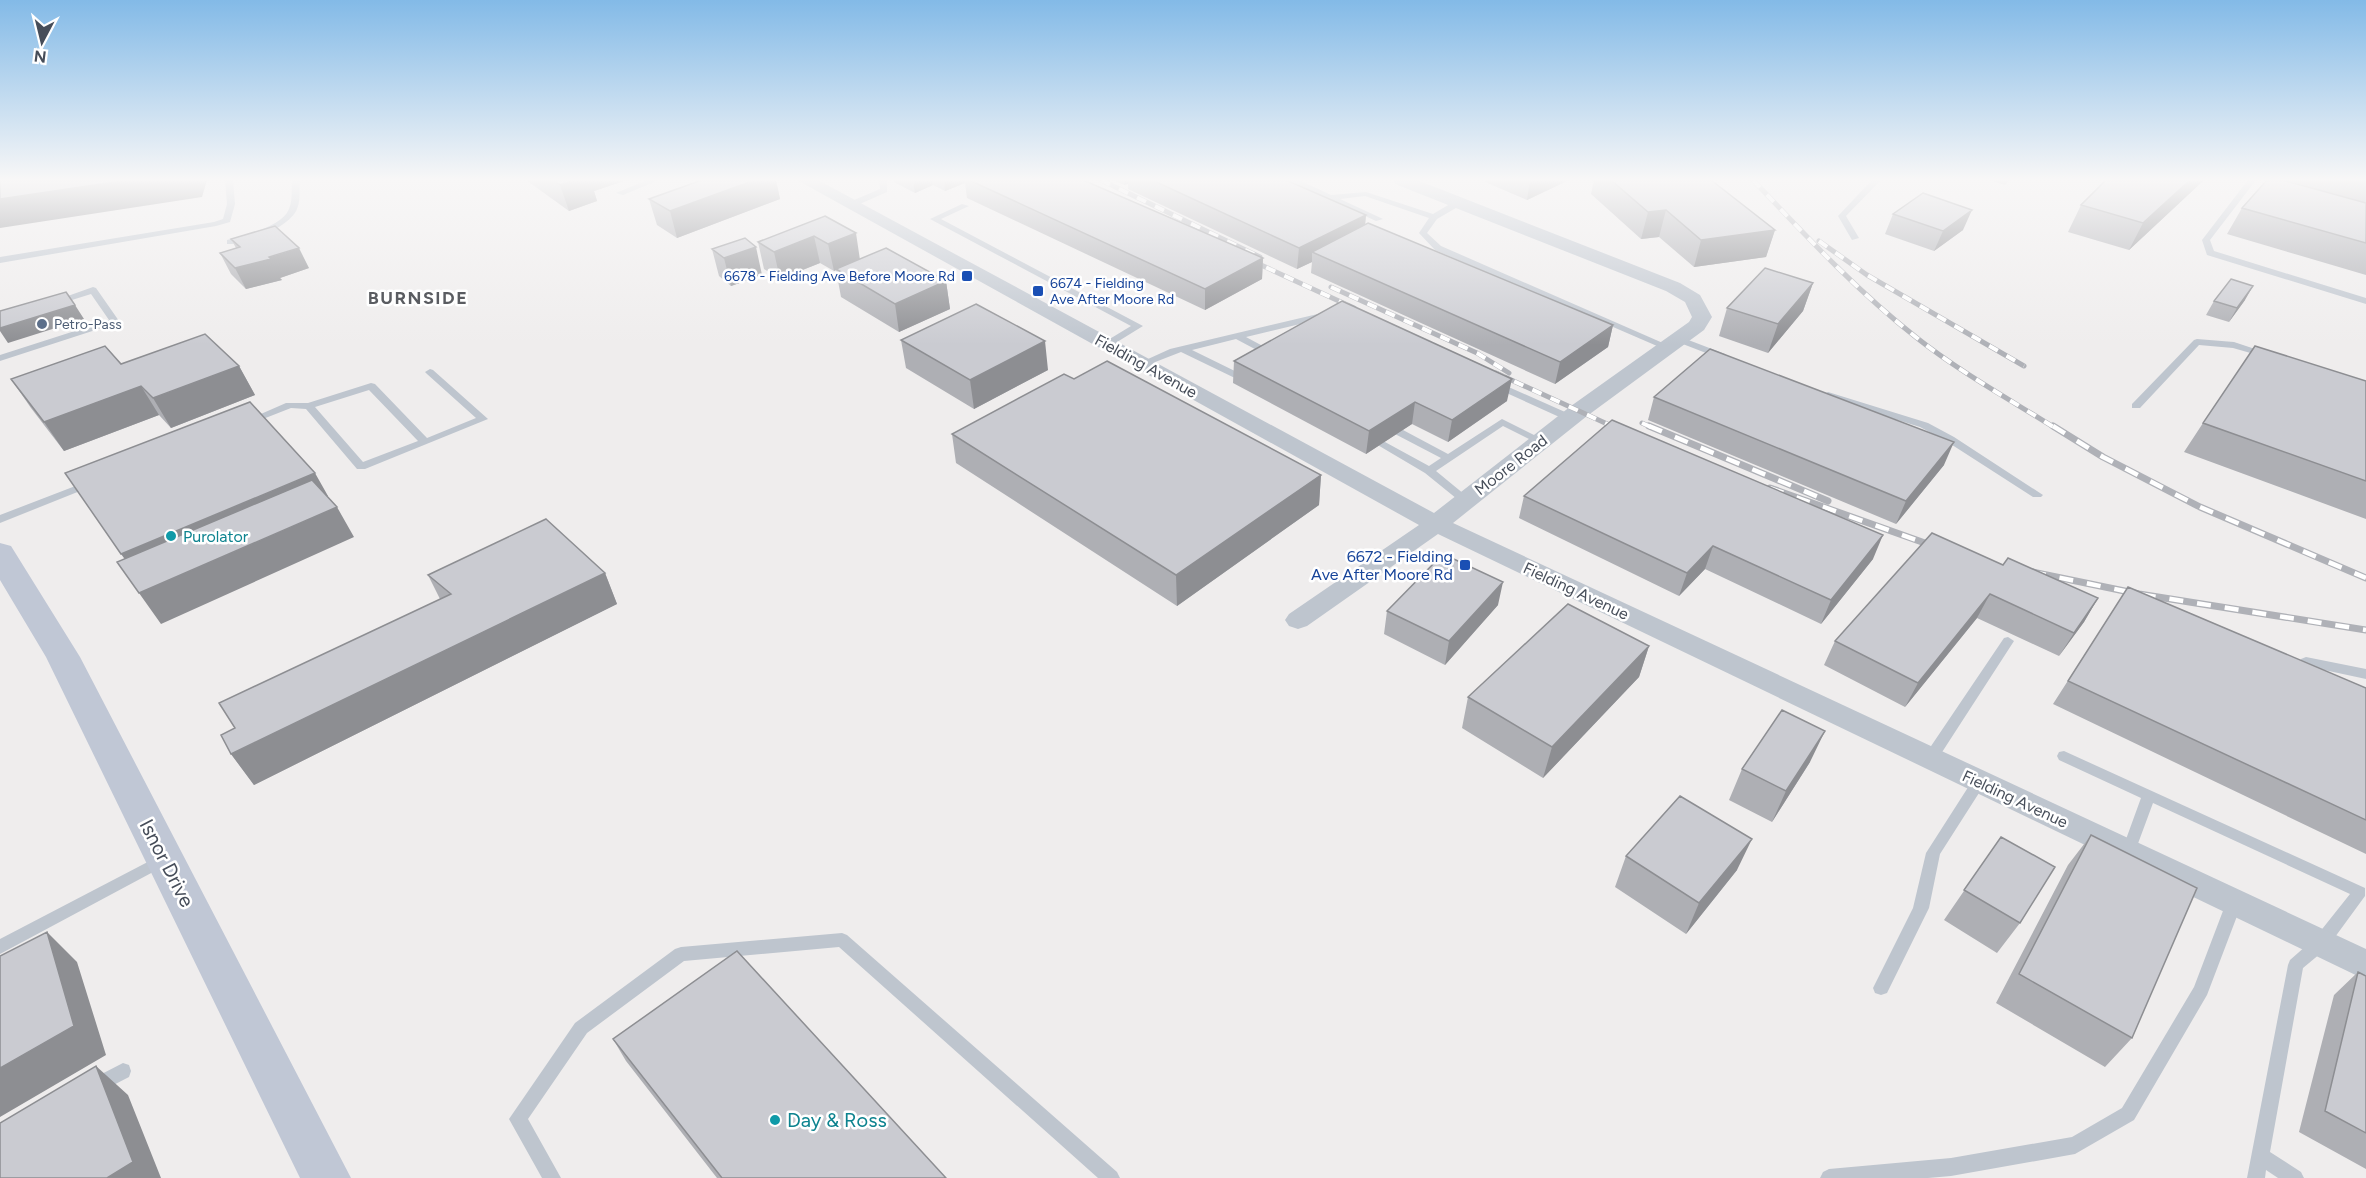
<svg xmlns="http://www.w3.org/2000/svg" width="2366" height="1178" font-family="Figtree,sans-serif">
<rect width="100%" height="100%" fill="#efeded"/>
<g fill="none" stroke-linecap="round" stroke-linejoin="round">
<path fill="#bec5ce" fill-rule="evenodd" d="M225 180H233L235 204 230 222 216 226 0 263V257L214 222 223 219 227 204Z
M292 180H300C299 189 301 200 297 209 290 227 246 245 227 244V240C244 235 282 227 289 209 293 200 291 189 292 180Z
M647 180H659L623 195 616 193Z
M879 180H887V192L853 207H847V203L880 189Z
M1288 180H1299L1331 195 1366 192 1433 214 1455 201H1461V205L1437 219 1427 233 1441 246 1672 347 1670 349H1664L1435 250 1419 233 1429 218 1365 196 1340 199 1383 219 1376 221Z
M1872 180H1881L1846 216 1859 238 1852 240 1838 216Z
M2248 180H2256L2210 240 2214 251 2366 298V304L2207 255 2202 240Z
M962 204 969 206 941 219 1143 326 1109 347H1103V343L1131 326 930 219Z
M93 287 96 288 119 321 117 323 0 361V355L109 320 91 294 56 305 51 302Z
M1322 313 1325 314V318L1246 337 1274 352V356H1268L1236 339 1192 350 1245 376V380H1239L1181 352 1145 366H1139L1137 364 1170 349Z
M1678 336 1725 354 1727 356 1722 359 1719 358 1675 341V337Z
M2197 339 2234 342 2273 355 2268 358 2233 348 2199 345 2140 408H2132V404L2194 340Z
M430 369 433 370 488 419 365 469H357L306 409 291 408 250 424 245 421 286 403H308L371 383 375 384 427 438 476 418 427 374 425 372ZM369 390 418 441 363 462 315 407Z
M1495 381 1574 416 1575 418 1574 420H1566L1491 386 1490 384Z
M1828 392 1928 423 1954 437 2043 495 2041 497H2033L1946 441 1920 427 1824 397 1823 395Z
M1502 419 1546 441 1541 444 1537 443 1503 426 1436 471 1470 499 1472 501 1466 504 1462 503 1425 473 1376 444 1381 441 1385 442 1429 466 1441 458 1395 434 1394 432 1395 430H1403L1448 454Z
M91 480 95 481 96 483 95 485 0 523V515Z
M2008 637 2014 641 1935 763 1930 764 1925 763 1923 759 1925 755 2004 638Z
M2306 657 2366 669V679L2301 665 2300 662 2301 659Z
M2064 751 2365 888V896L2327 948 2303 968 2270 1152 2301 1172 2304 1178H2278L2266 1170 2265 1178H2247L2288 965 2290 960 2315 938 2350 894 2153 803 2133 857 2128 859 2123 857 2121 853 2141 798 2059 760 2057 756 2059 752Z
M1979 777 1984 778 1986 782 1940 854 1929 908 1887 993 1881 995 1875 993 1873 988 1913 908 1926 853 1974 778Z
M163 854 168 856 170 860 168 864 0 954V939Z
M2234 897 2239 898 2242 903 2207 995 2134 1120 2075 1154 1951 1176 1928 1178H1820L1823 1172 1829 1169 1951 1158 2072 1137 2122 1108 2194 987 2226 903 2229 898Z
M842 933 847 935 1117 1172 1120 1178H1098L839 947 684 961 587 1033 528 1119 561 1178H542L509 1119 575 1023 675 949 681 947Z
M123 1063 129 1065 131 1071 129 1077 96 1094 90 1092 87 1086 90 1080Z"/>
<path fill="#bec5ce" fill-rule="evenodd" d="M797 180H818L1434 513 1571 406 1689 322 1692 317 1685 302 1666 291 1395 184 1393 180H1417L1680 283 1700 295 1712 317 1704 330 1587 416 1453 523 2366 949V980L1438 534 1307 626 1298 629 1289 626 1285 620 1289 614 1419 525Z"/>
<path fill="#c0c7d5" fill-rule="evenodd" d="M0 543 11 546 80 657 351 1178H300L46 657 0 580Z"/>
<defs>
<path id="rail-far1" d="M1101 180 1260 257
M1753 180C1806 236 1857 291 1917 338 1960 372 2009 399 2055 428
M1819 241 1867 275 2024 366
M1248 259 1354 308
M1331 287 1477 353 1509 373
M1496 373 1616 428
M1642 423 1653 428"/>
<path id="rail" d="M1613 426 1624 431
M1649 426 1828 501
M2053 426 2103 457 2200 507 2366 578
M1770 488 1939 548
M2032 572 2139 594 2366 630"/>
</defs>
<use href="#rail-far1" stroke="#afb1b7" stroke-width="5"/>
<use href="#rail" stroke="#afb1b7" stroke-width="7"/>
<use href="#rail-far1" stroke="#fff" stroke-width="4" stroke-dasharray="10" stroke-linecap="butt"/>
<use href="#rail" stroke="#fff" stroke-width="4.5" stroke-dasharray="14" stroke-linecap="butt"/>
</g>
<path fill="#aeafb4" d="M526 180H627L594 191 597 201 569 211Z
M702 180H776L780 199 677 238 657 225 649 199Z
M894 180H1083L1263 258 1262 279 1205 310 967 198 965 183 945 191 933 185 915 193 894 182Z
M1113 180H1286L1366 215 1365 225 1613 325 1608 347 1555 384 1311 273 1312 262 1297 269 1128 189V184L1124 185Z
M1485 180H1569L1527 200 1485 182Z
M1594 180H1711L1775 230 1766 257 1694 267 1659 237 1641 239 1591 194Z
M1989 180H2010L2005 185Z
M2106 180H2204L2129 250 2068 232 2081 205Z
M2267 180H2366V275L2227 234 2242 208Z
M1893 214 1963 230 1934 251 1885 234Z
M825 216 860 259 946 281 950 309 899 332 841 297 836 270 834 271 820 263 780 279 764 269 758 242Z
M231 239 309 268 280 278 282 280 246 289 231 274 220 253 236 248Z
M712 249 762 275 731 286 719 276Z
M1813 283 1803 311 1768 353 1719 336 1727 308Z
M2245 300 2229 322 2206 315 2214 301Z
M901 340 1048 370 974 409 906 368Z
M1234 361 1507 401 1448 442 1412 424 1366 454 1233 383Z
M121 364 239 366 255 395 171 428 159 415 64 451 31 408 11 379Z
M1074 379 1321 475 1319 505 1177 606 956 463 952 434Z
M2366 381V519L2184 452 2203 423Z
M1654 397 1944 465 1896 524 1648 420Z
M1524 496 1873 559 1821 624 1705 569 1679 596 1519 518Z
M2003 565 2098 598 2084 622 2059 656 1977 618 1905 707 1824 665 1835 641Z
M605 573 617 604 254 785 231 754 235 728 440 599 428 575Z
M2128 587 2366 688V854L2053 704Z
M1498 605 1445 665 1384 634 1387 611Z
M1649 646 1639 677 1543 778 1462 728 1468 697Z
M1810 762 1772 822 1729 800 1742 769Z
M2091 835 2132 1038 2105 1067 1996 1003 2068 865Z
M2001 837 2020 923 1997 953 1944 920Z
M1626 856 1737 870 1686 934 1615 887Z
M2358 972 2366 976V1169L2299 1132 2334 995Z
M613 1039 946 1178H717L626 1061Z"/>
<path fill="#8d8e92" d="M128 180H207L202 197 0 228V199Z
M574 180H627L594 191 597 201 569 211 560 185Z
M755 180H776L780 199 677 238 670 211Z
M913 180H932L933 185 915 193Z
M944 180H965V183L945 191Z
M1124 180H1128V184L1124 185Z
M1530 180H1569L1527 200Z
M2190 180H2204L2129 250 2143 223Z
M1666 210 1659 237 1641 239 1648 212Z
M1972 210 1963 230 1934 251 1943 231Z
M1366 215 1364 235 1312 252V262L1297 269 1299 248Z
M1775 230 1766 257 1694 267 1701 240Z
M856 233 860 260 834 271 828 244Z
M814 236 820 263 780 279 774 252Z
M756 247 762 275 731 286 724 258Z
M299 248 309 268 280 278 282 280 246 289 235 268Z
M1263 258 1262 279 1205 310V289Z
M946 281 950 309 899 332 895 304Z
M1813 283 1803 311 1768 353 1778 324Z
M2253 286 2245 300 2229 322 2237 308Z
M75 305 84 319 8 343 0 331V328Z
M1613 325 1608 347 1555 384 1560 362Z
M1045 341 1048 370 974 409 970 380Z
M239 366 255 395 171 428 153 398Z
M1512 379 1507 401 1448 442 1452 420Z
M141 386 159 415 64 451 44 422Z
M1415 402 1412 424 1366 454 1369 431Z
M1954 442 1944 465 1896 524 1906 501Z
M315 473 328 496 138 577 121 554Z
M1321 475 1319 505 1177 606 1176 575Z
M337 507 354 537 161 624 139 593Z
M1883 535 1873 559 1821 624 1831 600Z
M1713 546 1705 569 1679 596 1687 573Z
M605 573 617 604 254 785 231 754Z
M1503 582 1498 605 1445 665 1449 641Z
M1990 594 1977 618 1905 707 1918 683Z
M2098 598 2084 622 2059 656 2074 633Z
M1649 646 1639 677 1543 778 1552 747Z
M1825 731 1810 762 1772 822 1786 791Z
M1752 839 1737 870 1686 934 1699 903Z
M47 932 77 962 106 1055 0 1117V1068Z
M96 1066 128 1095 161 1178H107Z"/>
<path fill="#cacbd1" stroke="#8d8e92" stroke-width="1.5" d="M0 180H128L0 199Z
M554 180H574L560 185Z
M702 180H755L670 211 649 199Z
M969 180H1083L1263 258 1205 289Z
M1152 180H1286L1366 215 1299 248Z
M1611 180H1711L1775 230 1701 240 1666 210 1648 212Z
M2106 180H2190L2143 223 2081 205Z
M2267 180H2282L2366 203V243L2242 208Z
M1923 193 1972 210 1943 231 1893 214Z
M825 216 856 233 828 244 814 236 774 252 758 242Z
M1368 223 1613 325 1560 362 1312 252Z
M275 226 299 248 269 257 271 259 235 268 220 253 240 247 231 239Z
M745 238 756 247 724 258 712 249Z
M886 248 946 281 895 304 836 269Z
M1765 268 1813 283 1778 324 1727 308Z
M2231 279 2253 286 2237 308 2214 301Z
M66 292 75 305 0 328V311Z
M1342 301 1512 379 1452 420 1415 402 1369 431 1234 361Z
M976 304 1045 341 970 380 901 340Z
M205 334 239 366 153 398 141 386 44 422 11 379 105 346 121 364Z
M2255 346 2366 381V481L2203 423Z
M1710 349 1954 442 1906 501 1654 397Z
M1107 361 1321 475 1176 575 952 434 1064 374 1074 379Z
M250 402 315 473 121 554 65 473Z
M1612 420 1883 535 1831 600 1713 546 1687 573 1524 496Z
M312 480 337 507 139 593 117 562Z
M546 519 605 573 231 754 221 735 235 728 219 703 451 594 428 575Z
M1932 533 2003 565 2008 558 2098 598 2074 633 1990 594 1918 683 1835 641Z
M1443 554 1503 582 1449 641 1387 611Z
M2128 587 2366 688V820L2068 681Z
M1568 604 1649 646 1552 747 1468 697Z
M1782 710 1825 731 1786 791 1742 769Z
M1680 796 1752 839 1699 903 1626 856Z
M2091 835 2197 888 2132 1038 2019 974Z
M2001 837 2055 867 2020 923 1964 890Z
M47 932 74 1026 0 1068V956Z
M737 951 946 1178H722L613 1039Z
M2358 972 2366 976V1133L2325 1111Z
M96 1066 133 1162 107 1178H0V1123Z"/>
<linearGradient id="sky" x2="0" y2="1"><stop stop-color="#83bae7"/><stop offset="0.52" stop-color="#f8f7f7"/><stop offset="1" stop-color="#f8f7f7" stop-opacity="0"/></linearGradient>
<rect width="2366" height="345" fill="url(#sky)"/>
<g fill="#1a4fb4" stroke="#fff" stroke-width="2">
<rect x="961" y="270" width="12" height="12" rx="3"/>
<rect x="1032" y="285" width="12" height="12" rx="3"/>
<rect x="1459" y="559" width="12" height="12" rx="3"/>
</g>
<circle fill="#5c6f8a" stroke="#fff" stroke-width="2" cx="42" cy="324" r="6"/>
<g fill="#0f9aa8" stroke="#fff" stroke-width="2">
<circle cx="171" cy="536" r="6"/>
<circle cx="775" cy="1120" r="6"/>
</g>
<g text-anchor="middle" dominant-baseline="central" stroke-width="5" stroke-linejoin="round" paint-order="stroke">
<g font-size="14" fill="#164399" stroke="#fff" text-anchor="end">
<text x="955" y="276">6678 - Fielding Ave Before Moore Rd</text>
<text x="1050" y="283" text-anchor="start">6674 - Fielding<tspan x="1050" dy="16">Ave After Moore Rd</tspan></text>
</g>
<g font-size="14" fill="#4e5e75" stroke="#fff" text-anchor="start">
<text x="54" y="324">Petro-Pass</text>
</g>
<g font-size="16" fill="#464d59" stroke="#fff">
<text transform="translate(1146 366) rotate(29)">Fielding Avenue</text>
<text transform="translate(1511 465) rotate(-38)">Moore Road</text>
<text transform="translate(1576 591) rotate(25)">Fielding Avenue</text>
<text transform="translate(2015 799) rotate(25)">Fielding Avenue</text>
</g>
<g font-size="16" fill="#0d838f" stroke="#fff" text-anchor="start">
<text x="183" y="536">Purolator</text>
</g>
<g font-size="16" fill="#164399" stroke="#fff" text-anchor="end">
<text x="1453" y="556">6672 - Fielding<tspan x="1453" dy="18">Ave After Moore Rd</tspan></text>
</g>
<g font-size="18" font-weight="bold" letter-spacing="1.5" fill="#5a5c61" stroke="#fff">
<text x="418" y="298">BURNSIDE</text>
</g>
<g font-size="20" fill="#464d59" stroke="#fff">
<text transform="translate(167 863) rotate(63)">Isnor Drive</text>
</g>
<g font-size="20" fill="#0d838f" stroke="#fff" text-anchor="start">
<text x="787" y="1120">Day &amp; Ross</text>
</g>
</g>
<g transform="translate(42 42) rotate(187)" stroke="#ffffff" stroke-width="4.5" paint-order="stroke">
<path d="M0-4.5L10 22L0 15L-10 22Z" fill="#464d59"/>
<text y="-9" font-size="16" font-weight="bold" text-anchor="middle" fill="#464d59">N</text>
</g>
</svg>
